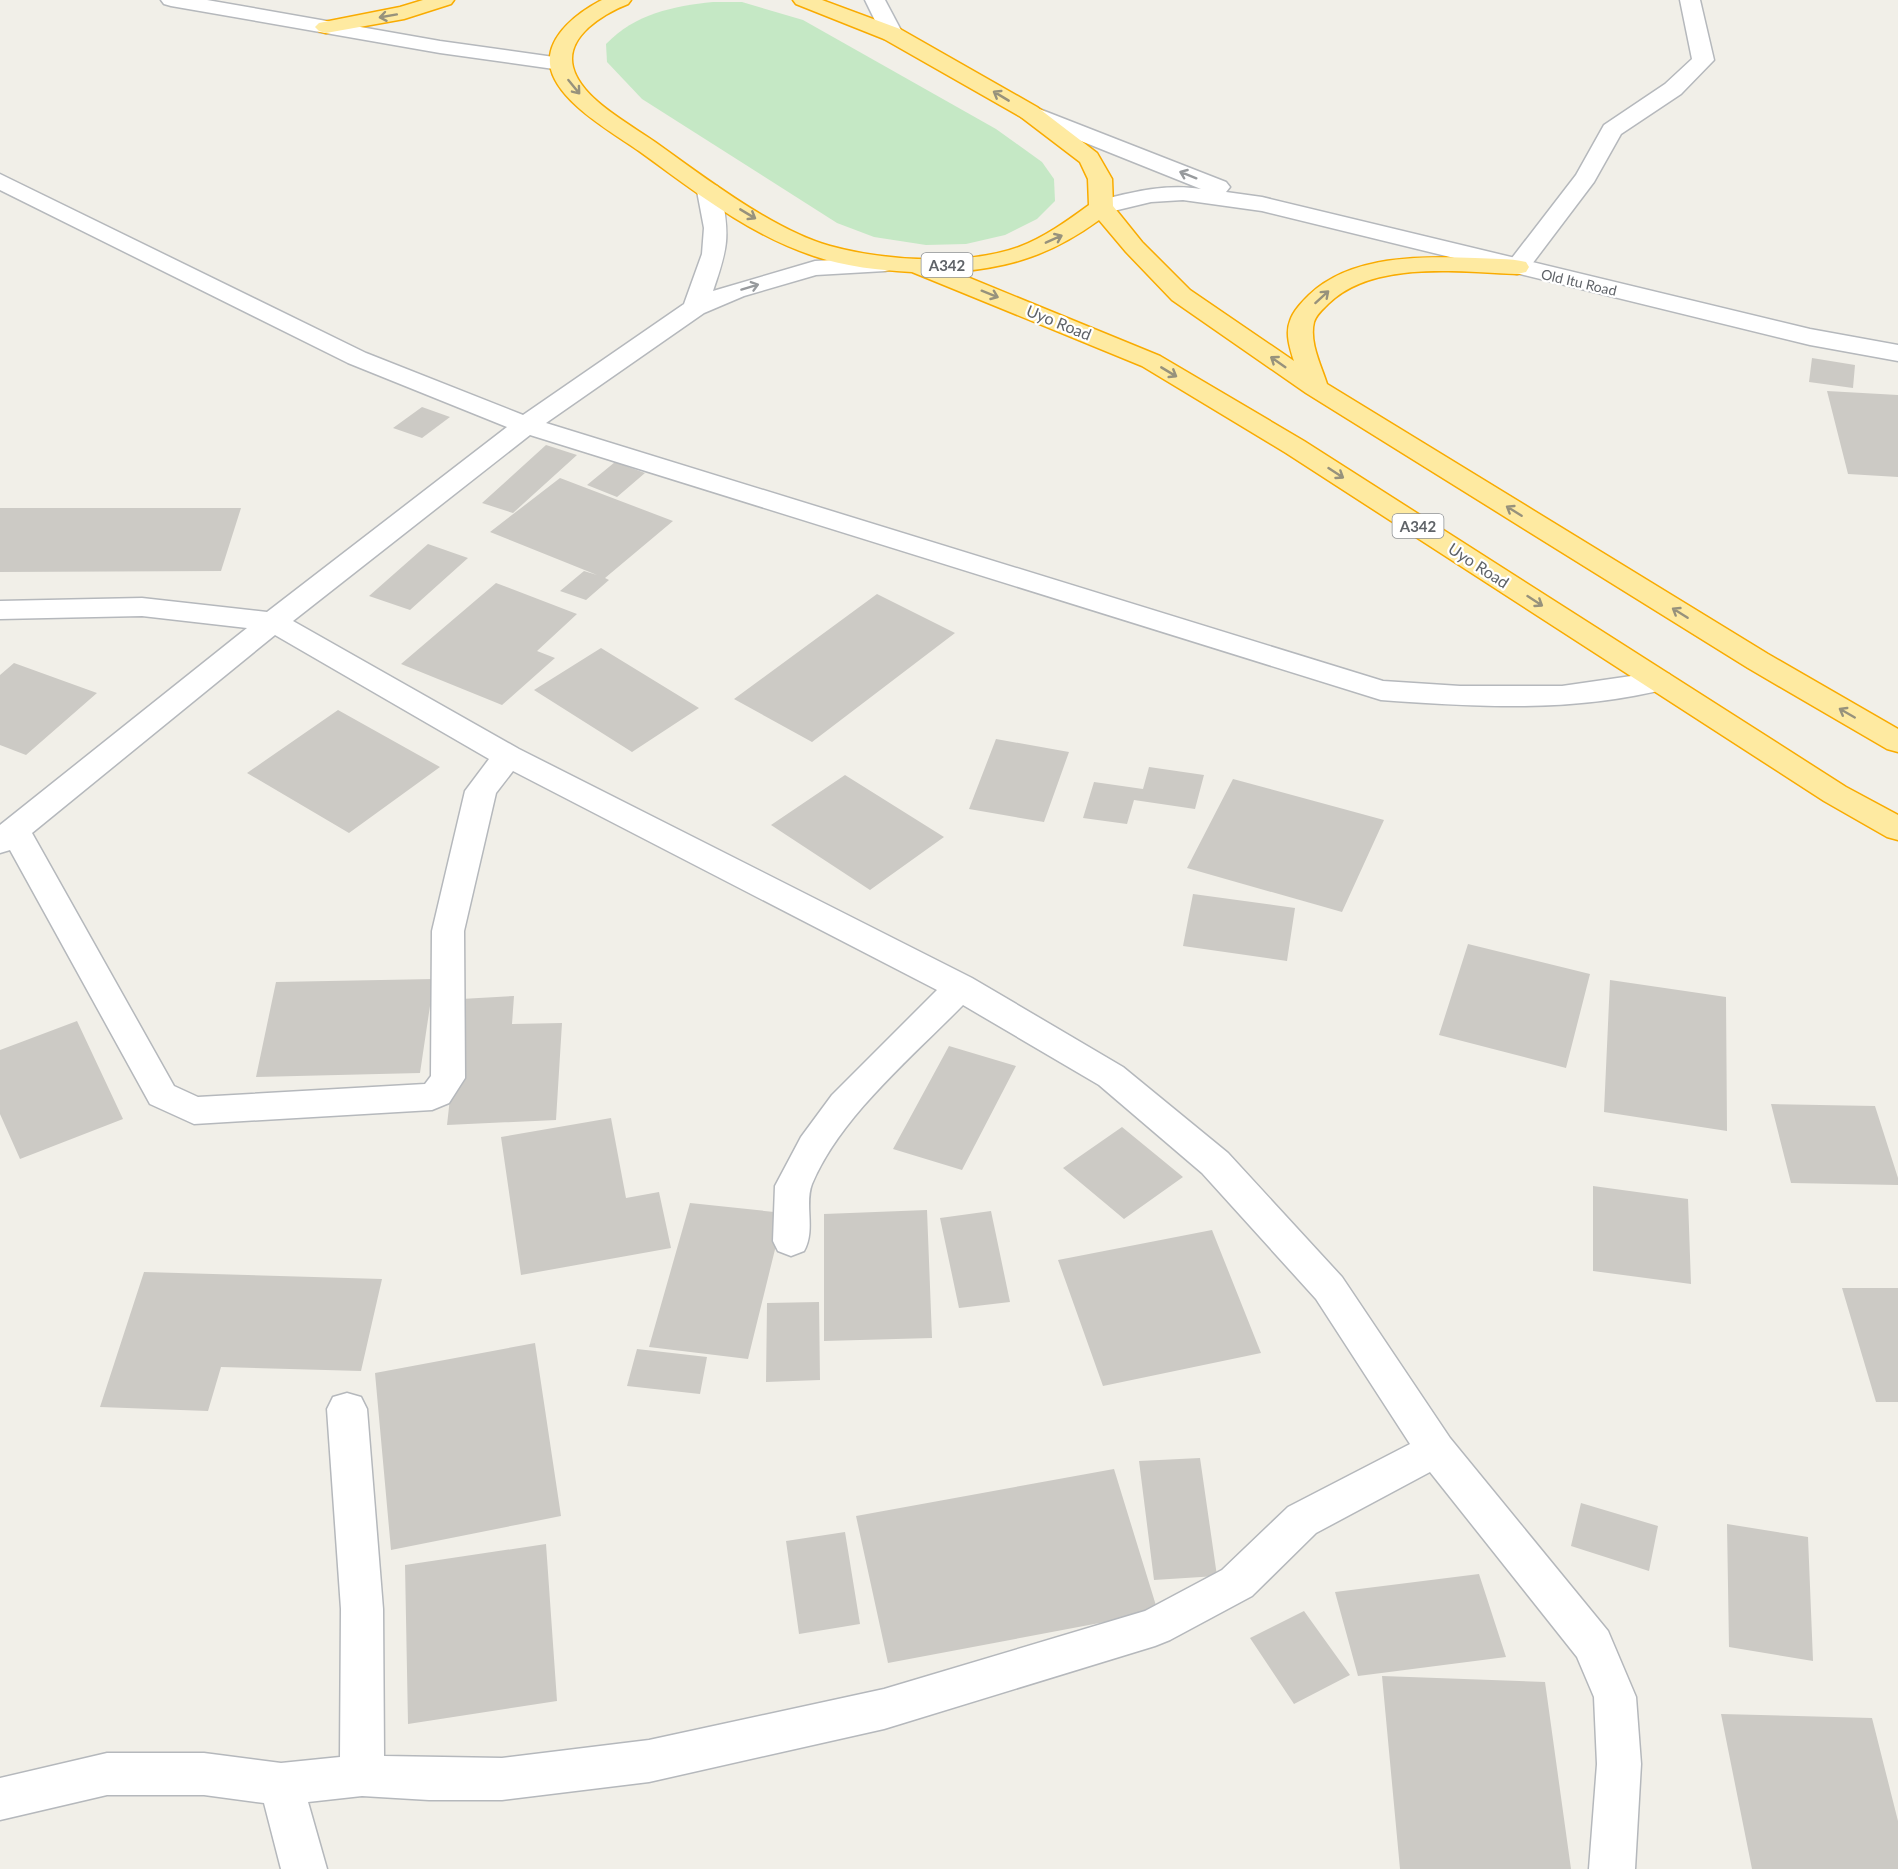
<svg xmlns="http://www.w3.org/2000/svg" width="1898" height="1869" font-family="Lato,sans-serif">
<rect width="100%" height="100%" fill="#f1efe8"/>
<path fill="#c5e8c5" d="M713 2H742L803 20 996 129 1042 162 1054 179 1055 201 1037 219 1005 235 966 244 926 245 874 237 837 223 642 99 607 62 606 44C635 14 673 6 713 2Z"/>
<path fill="#cccac5" d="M1812 358 1855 365 1853 388 1809 382Z
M1827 391 1898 395V477L1848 474Z
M422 407 450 417 422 438 393 428Z
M546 445 577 455 513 513 482 503Z
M615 462 645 473 617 497 587 485Z
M560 478 673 521 605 578 609 580 586 600 560 591 584 571 597 575 490 532Z
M0 508H241L221 571 0 572Z
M428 544 468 558 410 610 369 596Z
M496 583 577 614 537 651 555 658 502 705 401 664Z
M877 594 955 633 812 742 734 699Z
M601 648 699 708 632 752 534 690Z
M14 663 97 693 26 755 0 745V675Z
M338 710 440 767 349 833 247 773Z
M996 739 1069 752 1044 822 969 809Z
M1149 767 1204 775 1195 809 1134 800 1127 824 1083 818 1094 782 1143 789Z
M845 775 944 837 870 890 771 825Z
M1233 779 1384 820 1342 912 1187 868Z
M1193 894 1295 908 1287 961 1183 946Z
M1468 944 1590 974 1566 1068 1439 1035Z
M434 979 420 1073 256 1077 276 982Z
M1610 980 1726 997 1727 1131 1604 1112Z
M514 996 512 1024 562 1023 556 1120 447 1125 461 999Z
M77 1021 123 1119 20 1159 0 1114V1050Z
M949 1046 1016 1066 962 1170 893 1149Z
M1771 1104 1875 1106 1898 1178V1185L1791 1183Z
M611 1118 626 1198 659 1192 671 1248 521 1275 501 1137Z
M1122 1127 1183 1177 1124 1219 1063 1168Z
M1593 1186 1688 1199 1691 1284 1593 1271Z
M690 1203 784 1213 748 1359 649 1347Z
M927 1210 932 1338 824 1341V1214Z
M991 1211 1010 1302 959 1308 940 1218Z
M1212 1230 1261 1353 1103 1386 1058 1260Z
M144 1272 382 1279 361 1371 221 1367 208 1411 100 1407Z
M1842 1288H1898V1402H1876Z
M819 1302 820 1380 766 1382 767 1303Z
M535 1343 561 1516 391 1550 375 1373Z
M637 1349 707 1357 700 1394 627 1386Z
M1200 1458 1217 1576 1154 1580 1139 1461Z
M1114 1469 1158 1612 888 1663 856 1516Z
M1581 1503 1658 1526 1649 1571 1571 1546Z
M1727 1524 1808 1537 1813 1661 1729 1647Z
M845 1532 860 1624 799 1634 786 1541Z
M546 1544 557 1701 408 1724 405 1565Z
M1479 1574 1506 1657 1358 1676 1335 1592Z
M1304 1611 1350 1675 1294 1704 1250 1638Z
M1382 1676 1545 1682 1571 1869H1400Z
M1721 1714 1872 1718 1898 1821V1869H1752Z"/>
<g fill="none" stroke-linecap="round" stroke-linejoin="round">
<defs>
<path id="minor" d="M1680 0H1700L1714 60 1681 94 1621 134 1594 182 1526 272 1517 274 1508 272 1505 267 1576 175 1604 125 1665 84 1692 59Z
M0 174 366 353 523 415 684 304 702 254 704 228 697 191 701 186 709 184 717 186 721 191C730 237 728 247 713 291L815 261 885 257 894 259 897 264 894 269 885 271 816 275 744 296 704 313 546 423 1383 681 1460 686H1562L1659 672 1669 674 1674 681 1669 688C1575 713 1477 707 1381 700L530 435 293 621 519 749 972 978 1123 1067 1228 1153 1342 1277 1450 1438 1608 1631 1636 1697 1641 1764 1635 1869H1589L1597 1764 1594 1697 1577 1657 1430 1472 1316 1533 1252 1596 1170 1640 1155 1646 884 1729 649 1782 502 1800H429L362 1796 308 1802 327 1869H281L264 1803 204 1795H107L0 1820V1778L107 1753H204L281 1763 340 1757 341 1609 327 1409 333 1397 347 1393 361 1397 367 1409 383 1609 384 1756 502 1758 649 1740 884 1689 1145 1611 1222 1570 1288 1507 1410 1444 1316 1299 1202 1173 1099 1085 963 1005C913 1056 840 1117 812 1184 804 1204 816 1230 804 1251L791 1256 778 1251 773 1241 775 1186 801 1137 832 1095 937 990 513 771 496 793 464 931 465 1078 449 1103 432 1110 194 1124 150 1104 10 850 0 853V825L247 628 142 616 0 619V601L142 598 267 612 507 427 348 363 0 190ZM275 635 489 759 465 791 432 931 431 1076 425 1084 198 1097 174 1086 32 833Z"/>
<path id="tertiary" d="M161 0H207L440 41 561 58 569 59 572 64 569 69 561 70 440 53 171 6 164 4Z
M1029 105 1226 182 1230 187 1226 192 1262 197 1810 329 1898 345V361L1810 345 1262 211 1183 200 1151 202 1101 214 1093 212 1089 207 1093 202C1129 193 1164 183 1201 189L1021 117 1018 112 1021 107Z"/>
<path id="secondary" d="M865 0H885L903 34 900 39 892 40 884 39Z"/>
<path id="trunk" d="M423 0H454L451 4 404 19 326 33 319 31 315 27 319 23 400 7Z
M602 0H631L628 4C605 13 565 36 573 67 581 99 630 124 655 142 704 177 773 230 830 246 884 261 967 266 1019 247 1045 237 1067 221 1089 205L1088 179 1080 162 1021 117 884 39 796 4 793 0H822L900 29 1037 107 1097 153 1112 179 1113 206 1142 242 1190 290 1294 361C1290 349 1285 333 1290 321 1293 311 1302 302 1309 295 1351 255 1421 256 1475 258 1492 259 1509 258 1526 262L1529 267 1526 272 1517 274C1459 272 1373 260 1328 304 1323 309 1316 315 1314 322 1309 342 1321 365 1327 384L1768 654 1898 729V752L1887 749 1748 668 1306 393 1172 300 1126 252 1099 220C1052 254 1013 267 955 272L1160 356 1304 441 1846 787 1898 815V840L1887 837 1824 801 1286 453 1142 366 912 272C880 270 845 267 814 256 749 235 693 190 639 151 612 132 554 100 550 64 547 35 580 11 602 0Z"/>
</defs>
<use href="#minor" stroke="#b5b8bc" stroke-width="3"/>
<use href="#tertiary" stroke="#b5b8bc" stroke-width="3"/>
<use href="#secondary" stroke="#b6babf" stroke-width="3"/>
<use href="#trunk" stroke="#f9ab00" stroke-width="3"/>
<use href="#minor" fill="#fff" fill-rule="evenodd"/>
<use href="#tertiary" fill="#fff" fill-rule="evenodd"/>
<use href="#secondary" fill="#fff" fill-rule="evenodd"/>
<use href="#trunk" fill="#feeaa1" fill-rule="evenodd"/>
</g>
<defs><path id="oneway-shaft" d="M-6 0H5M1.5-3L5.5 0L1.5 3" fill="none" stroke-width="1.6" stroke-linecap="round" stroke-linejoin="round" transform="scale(1.5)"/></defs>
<g stroke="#97927c">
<use href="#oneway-shaft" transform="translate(388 16) rotate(170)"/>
<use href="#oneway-shaft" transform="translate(574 87) rotate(51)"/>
<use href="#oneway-shaft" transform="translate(1001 96) rotate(-149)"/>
<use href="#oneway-shaft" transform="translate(748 214) rotate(31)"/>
<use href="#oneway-shaft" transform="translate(1054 239) rotate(-24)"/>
<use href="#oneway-shaft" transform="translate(990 294) rotate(22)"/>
<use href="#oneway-shaft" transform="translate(1322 297) rotate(-42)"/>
<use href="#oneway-shaft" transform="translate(1278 362) rotate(-145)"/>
<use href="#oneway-shaft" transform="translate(1169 372) rotate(31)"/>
<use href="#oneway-shaft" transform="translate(1336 473) rotate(33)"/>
<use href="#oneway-shaft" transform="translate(1514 511) rotate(-148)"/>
<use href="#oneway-shaft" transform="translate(1535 601) rotate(33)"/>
<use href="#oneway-shaft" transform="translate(1680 613) rotate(-148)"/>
<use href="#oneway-shaft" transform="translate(1847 713) rotate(-150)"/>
</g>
<g stroke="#979a9d">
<use href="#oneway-shaft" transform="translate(1188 175) rotate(-158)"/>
<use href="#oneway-shaft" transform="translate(750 287) rotate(-17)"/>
</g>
<g text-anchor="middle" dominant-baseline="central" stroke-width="4.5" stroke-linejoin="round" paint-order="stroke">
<g font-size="14" fill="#5f6368" stroke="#fff">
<text transform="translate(1579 282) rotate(13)">Old Itu Road</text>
</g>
<g fill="#fff" stroke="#8f9295" stroke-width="1.5">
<rect x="921.5" y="253" width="51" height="24" rx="4.5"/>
<rect x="1392.5" y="514" width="51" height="24" rx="4.5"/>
</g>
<g font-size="15" font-weight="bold" fill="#5f6368">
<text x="947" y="265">A342</text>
<text x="1418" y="526">A342</text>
</g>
<g font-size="16" fill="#5f6368" stroke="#fff">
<text transform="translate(1059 322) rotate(22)">Uyo Road</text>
<text transform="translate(1479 565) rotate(33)">Uyo Road</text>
</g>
</g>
</svg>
